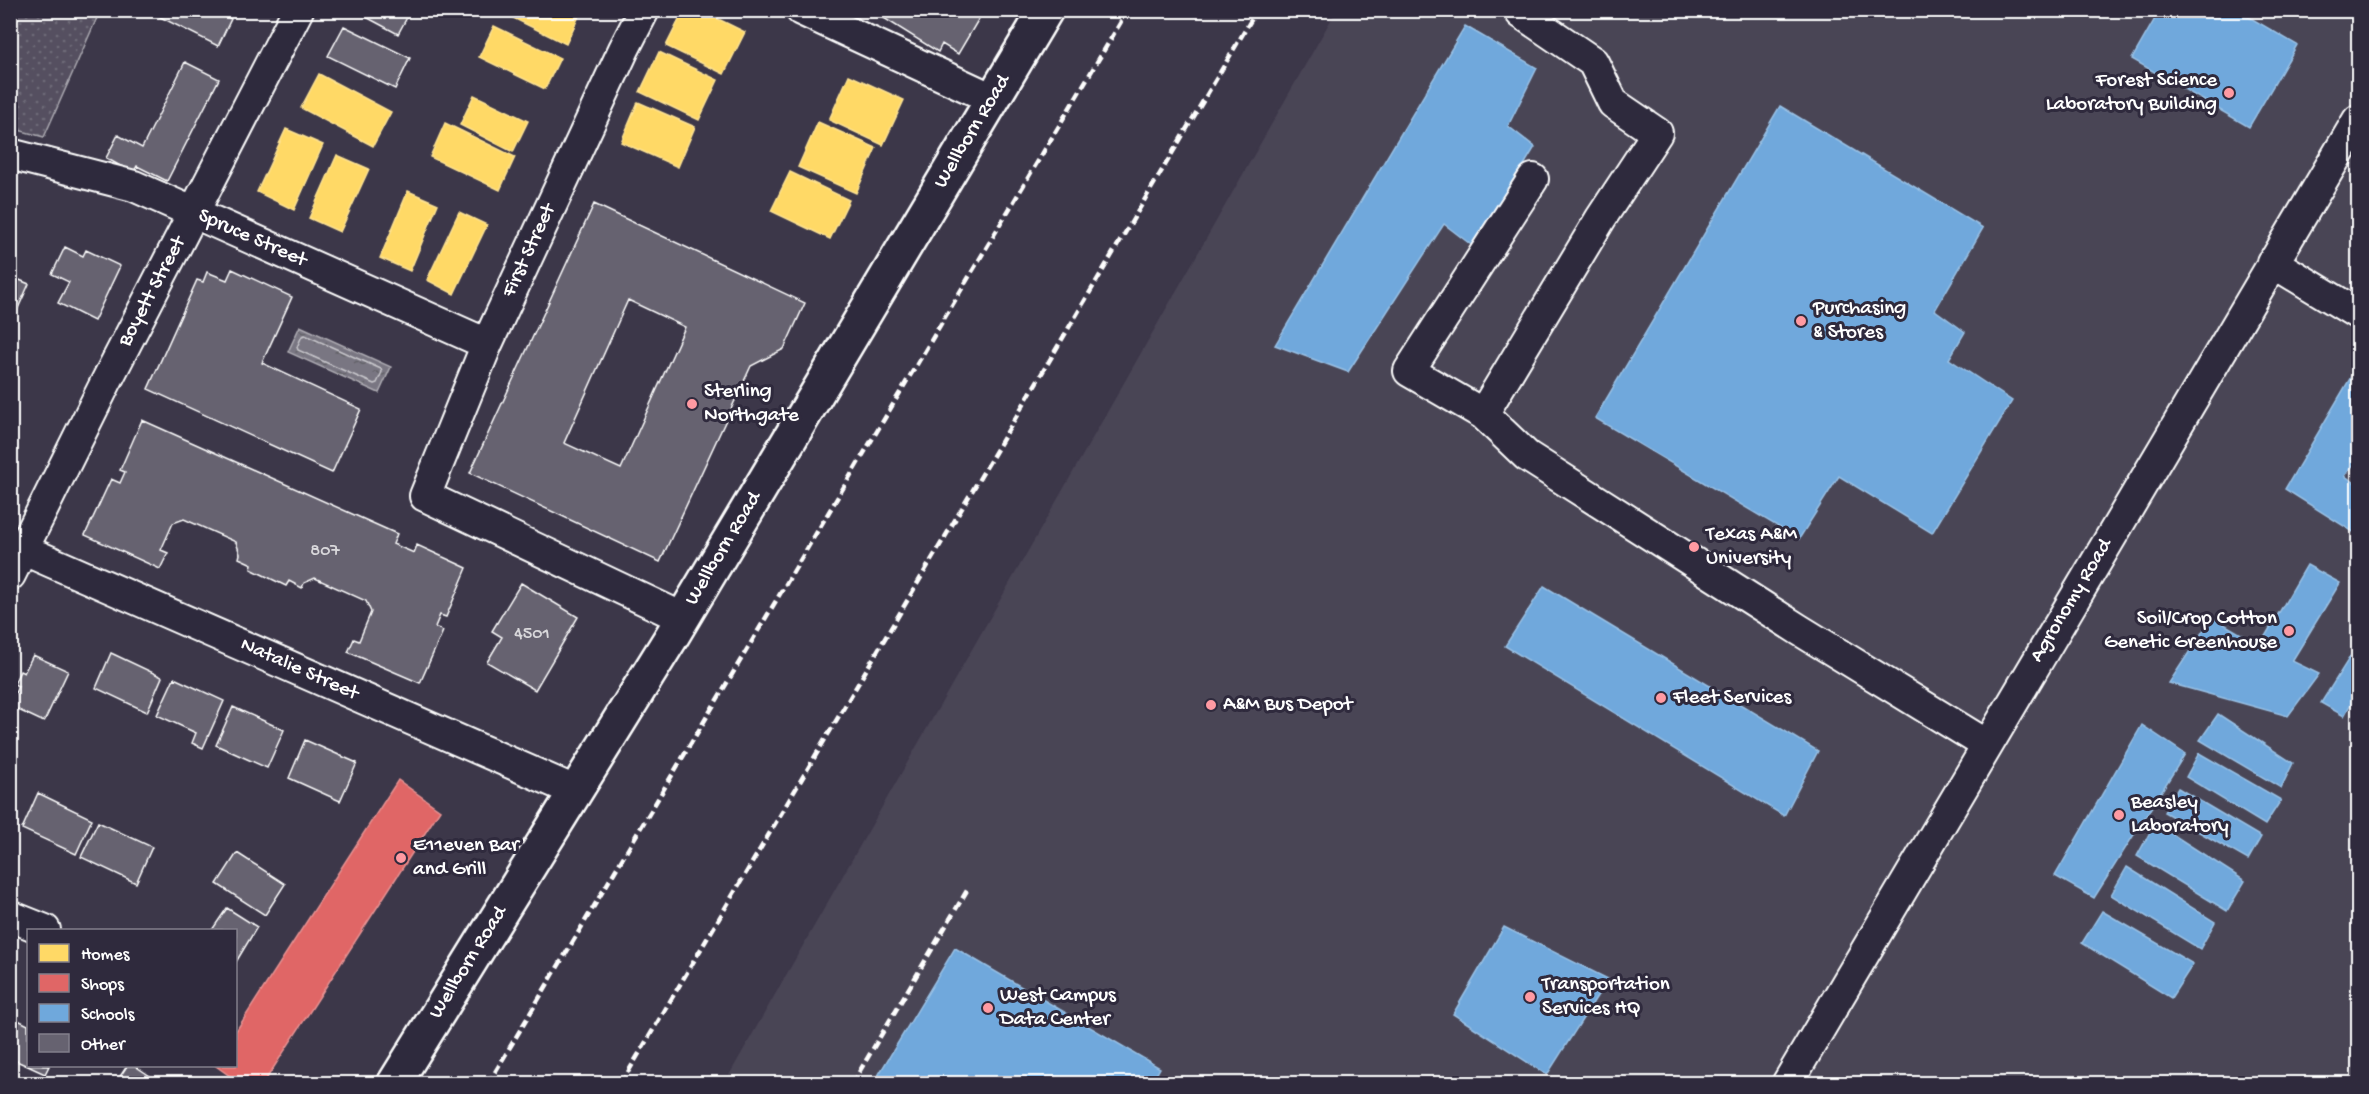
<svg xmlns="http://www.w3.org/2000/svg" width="2369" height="1094" font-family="'Gochi Hand',sans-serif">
<defs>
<pattern id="grass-dots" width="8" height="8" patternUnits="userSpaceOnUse" patternTransform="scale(1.5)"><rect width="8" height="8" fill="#555060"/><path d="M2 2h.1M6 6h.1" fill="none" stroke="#6e6a78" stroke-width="1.8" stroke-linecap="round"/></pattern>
<pattern id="water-ripples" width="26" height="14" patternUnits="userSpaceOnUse" patternTransform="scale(1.5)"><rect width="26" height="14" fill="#797682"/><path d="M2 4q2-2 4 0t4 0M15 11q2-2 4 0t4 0" fill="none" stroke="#626167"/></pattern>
</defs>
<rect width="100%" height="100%" fill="#3c3749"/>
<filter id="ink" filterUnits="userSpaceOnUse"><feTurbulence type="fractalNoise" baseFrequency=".0167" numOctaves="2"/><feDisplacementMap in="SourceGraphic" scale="12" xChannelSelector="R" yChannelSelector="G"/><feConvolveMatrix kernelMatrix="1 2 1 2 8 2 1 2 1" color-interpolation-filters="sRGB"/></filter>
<g filter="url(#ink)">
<path fill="#494455" d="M1336 11H2358V1083L724 1084Z"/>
<path fill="url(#grass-dots)" stroke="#aaa8b0" stroke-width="1.5" d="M10 11H100L44 137 11 128Z"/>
<path fill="url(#water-ripples)" stroke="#afadb4" stroke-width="1.5" d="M300 326 391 367 379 393 288 352Z"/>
<path fill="#ffd966" stroke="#ffe494" stroke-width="1.5" d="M497 10H574L580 14 566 44Z
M684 10H700L745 32 724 74 666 46Z
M494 26 560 58 545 89 479 57Z
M659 52 718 80 699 120 640 92Z
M319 74 391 112 373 146 301 108Z
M849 75 904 100 883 145 829 120Z
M474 95 528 121 513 152 460 125Z
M638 102 695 127 678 167 621 142Z
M818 122 876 148 856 193 798 167Z
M445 123 515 157 500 190 430 157Z
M286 129 323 145 294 210 257 192Z
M337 155 369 169 340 232 309 218Z
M790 172 849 200 830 239 771 211Z
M408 191 438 204 410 271 380 258Z
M459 212 487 225 454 294 427 280Z"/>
<path fill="#e06666" stroke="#e99494" stroke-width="1.5" d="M398 780 440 810 263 1084H241L216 1066H236V1031Z"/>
<path fill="#6fa8dc" stroke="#9ac2e6" stroke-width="1.5" d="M2160 10H2237L2297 45 2249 127 2132 59Z
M1465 26 1537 68 1508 126 1535 147 1474 247 1444 224 1348 372 1275 345Z
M1780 106 1983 228 1935 310 1965 332 1949 359 2012 401 1932 533 1839 476 1799 539 1595 418Z
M2358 365V469L2353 465 2345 476 2358 485V535L2285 489Z
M2307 565 2340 583 2292 661 2319 674 2288 716 2169 683 2212 617 2260 645Z
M1544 586 1818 751 1784 816 1505 646Z
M2353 652 2358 656V691L2344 716 2321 703Z
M2218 714 2293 763 2281 788 2200 740Z
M2142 725 2185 754 2094 898 2055 876Z
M2199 753 2281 800 2265 825 2186 777Z
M2178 788 2261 837 2248 860 2164 812Z
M2155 823 2245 881 2227 911 2137 856Z
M2127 867 2215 922 2200 949 2111 895Z
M2102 911 2193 964 2171 998 2082 943Z
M1504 927 1608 979 1547 1075 1453 1014Z
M955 948 1160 1068 1151 1084H873Z"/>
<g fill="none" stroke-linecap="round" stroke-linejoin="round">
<path stroke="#c9c8cd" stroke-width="1.5" d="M305 335 381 369 382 372 377 383 374 384 298 350 297 347 302 336Z"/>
</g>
<path fill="#666270" stroke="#fff" stroke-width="1.5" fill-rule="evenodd" d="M158 10H217L231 19 218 46 156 15Z
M353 10H411L398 34Z
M871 10H984L958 54 942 44 938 52Z
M344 26 410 58 395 89 328 56Z
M185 62 219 79 167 181 137 166 133 173 106 158 118 135 142 148Z
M594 204 805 303 784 349 751 366 660 562 470 473ZM628 300 685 327 621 469 564 443Z
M65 247 83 256 86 250 120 266 94 321 58 303 69 282 52 274Z
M232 269 292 297 262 363 361 409 332 473 148 389 197 280 203 282 207 272 227 280Z
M10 276 29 284 15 315 10 313Z
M142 420 397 534 393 544 414 553 417 545 467 568 446 617 440 615 435 627 443 631 420 683 348 652 354 639 359 641 371 612 366 601 315 578 304 583 302 588 289 581 286 586 251 569 252 564 239 558 240 554 236 542 184 519 173 523 161 550 168 553 160 569 85 535 111 479 120 483 125 472 120 470Z
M521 583 578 617 535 690 487 662 502 637 492 631Z
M111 653 162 677 147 712 96 688Z
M33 655 68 671 44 722 10 706 18 686 14 684 20 671 24 673Z
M174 678 224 701 203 748 192 743 196 733 157 715Z
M233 707 284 730 267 768 216 745Z
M305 740 357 763 340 801 289 778Z
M38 793 92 819 76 854 22 829Z
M98 822 152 847 136 883 81 857Z
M237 853 285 884 265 915 217 884Z
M227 908 257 927 236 962V930H212Z
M10 1016 28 1025V1066H49L45 1074 10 1058Z
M127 1066H135L159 1082 115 1084Z"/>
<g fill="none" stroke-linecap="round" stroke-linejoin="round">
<defs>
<path id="minor" d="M644 10 624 49 487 344 425 496 683 618
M801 10 993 99
M1521 13 1593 62 1613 103 1657 133 1601 218 1483 414 1527 456 1798 629 1987 745
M10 154 134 186 487 344
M2272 262 2358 314
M1483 414 1409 371 1533 179
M24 550 575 791
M10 575 106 382 298 10
M10 916 45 930
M1787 1084 2358 120"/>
<path id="major" d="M394 1084 672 636 1046 10"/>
</defs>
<use href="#minor" stroke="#fff" stroke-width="34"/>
<use href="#major" stroke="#fff" stroke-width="38"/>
<use href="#minor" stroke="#2f2a3d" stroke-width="30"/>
<use href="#major" stroke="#2f2a3d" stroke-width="33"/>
<path stroke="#fff" stroke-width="4.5" stroke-dasharray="9 4.5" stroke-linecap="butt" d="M488 1084 1128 10
M621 1084 1257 10
M852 1084 969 887"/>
</g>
</g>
<g fill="#ff9aa2" stroke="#2f2a3d" stroke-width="2">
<circle cx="2229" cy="93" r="6"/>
<circle cx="1801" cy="321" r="6"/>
<circle cx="692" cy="404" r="6"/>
<circle cx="1694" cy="547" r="6"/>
<circle cx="2289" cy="631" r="6"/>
<circle cx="1661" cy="698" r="6"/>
<circle cx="1211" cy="705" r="6"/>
<circle cx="2119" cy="815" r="6"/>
<circle cx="401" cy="858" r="6"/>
<circle cx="1530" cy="997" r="6"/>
<circle cx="988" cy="1008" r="6"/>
</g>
<g text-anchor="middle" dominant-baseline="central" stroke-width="6" stroke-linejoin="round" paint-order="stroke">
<g font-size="18" fill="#d9d8db">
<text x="325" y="551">807</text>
<text x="532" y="634">4501</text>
</g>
<g font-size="21" fill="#fff" stroke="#2f2a3d" text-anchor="start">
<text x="2217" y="81" text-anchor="end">Forest Science<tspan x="2217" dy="24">Laboratory Building</tspan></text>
<text x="1813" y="309">Purchasing<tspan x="1813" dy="24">&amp; Stores</tspan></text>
<text x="704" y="392">Sterling<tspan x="704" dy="24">Northgate</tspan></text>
<text x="1706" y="535">Texas A&amp;M<tspan x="1706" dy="24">University</tspan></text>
<text x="2277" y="619" text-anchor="end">Soil/Crop Cotton<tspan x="2277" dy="24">Genetic Greenhouse</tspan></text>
<text x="1673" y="698">Fleet Services</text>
<text x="1223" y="705">A&amp;M Bus Depot</text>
<text x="2131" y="803">Beasley<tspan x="2131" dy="24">Laboratory</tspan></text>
<text x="413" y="846">E11even Bar<tspan x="413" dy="24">and Grill</tspan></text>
<text x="1542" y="985">Transportation<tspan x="1542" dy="24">Services HQ</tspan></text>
<text x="1000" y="996">West Campus<tspan x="1000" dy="24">Data Center</tspan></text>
</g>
<g font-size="21" fill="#fff" stroke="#2f2a3d">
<text transform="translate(973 132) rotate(-59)">Wellborn Road</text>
<text transform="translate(252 239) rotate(24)">Spruce Street</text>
<text transform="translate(530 251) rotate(-65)">First Street</text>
<text transform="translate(153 292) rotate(-62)">Boyett Street</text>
<text transform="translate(724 549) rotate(-59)">Wellborn Road</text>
<text transform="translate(2072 601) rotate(-59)">Agronomy Road</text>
<text transform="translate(299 670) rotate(24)">Natalie Street</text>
<text transform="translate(469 963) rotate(-58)">Wellborn Road</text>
</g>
</g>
<rect width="2369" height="1094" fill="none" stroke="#2f2a3d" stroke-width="36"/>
<rect x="18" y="18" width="2333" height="1058" fill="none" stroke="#fff" stroke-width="2" filter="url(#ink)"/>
<rect x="27" y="929" width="210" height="138" fill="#2f2a3d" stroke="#827f8b" stroke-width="1.5"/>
<rect x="39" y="944" width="30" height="18" fill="#ffd966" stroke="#827f8b" stroke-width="1.5"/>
<text x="81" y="959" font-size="18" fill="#ffffff">Homes</text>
<rect x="39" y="974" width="30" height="18" fill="#e06666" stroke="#827f8b" stroke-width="1.5"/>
<text x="81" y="989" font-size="18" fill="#ffffff">Shops</text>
<rect x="39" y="1004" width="30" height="18" fill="#6fa8dc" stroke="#827f8b" stroke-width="1.5"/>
<text x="81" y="1019" font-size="18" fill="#ffffff">Schools</text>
<rect x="39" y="1034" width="30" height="18" fill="#666270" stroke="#827f8b" stroke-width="1.5"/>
<text x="81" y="1049" font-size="18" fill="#ffffff">Other</text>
</svg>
